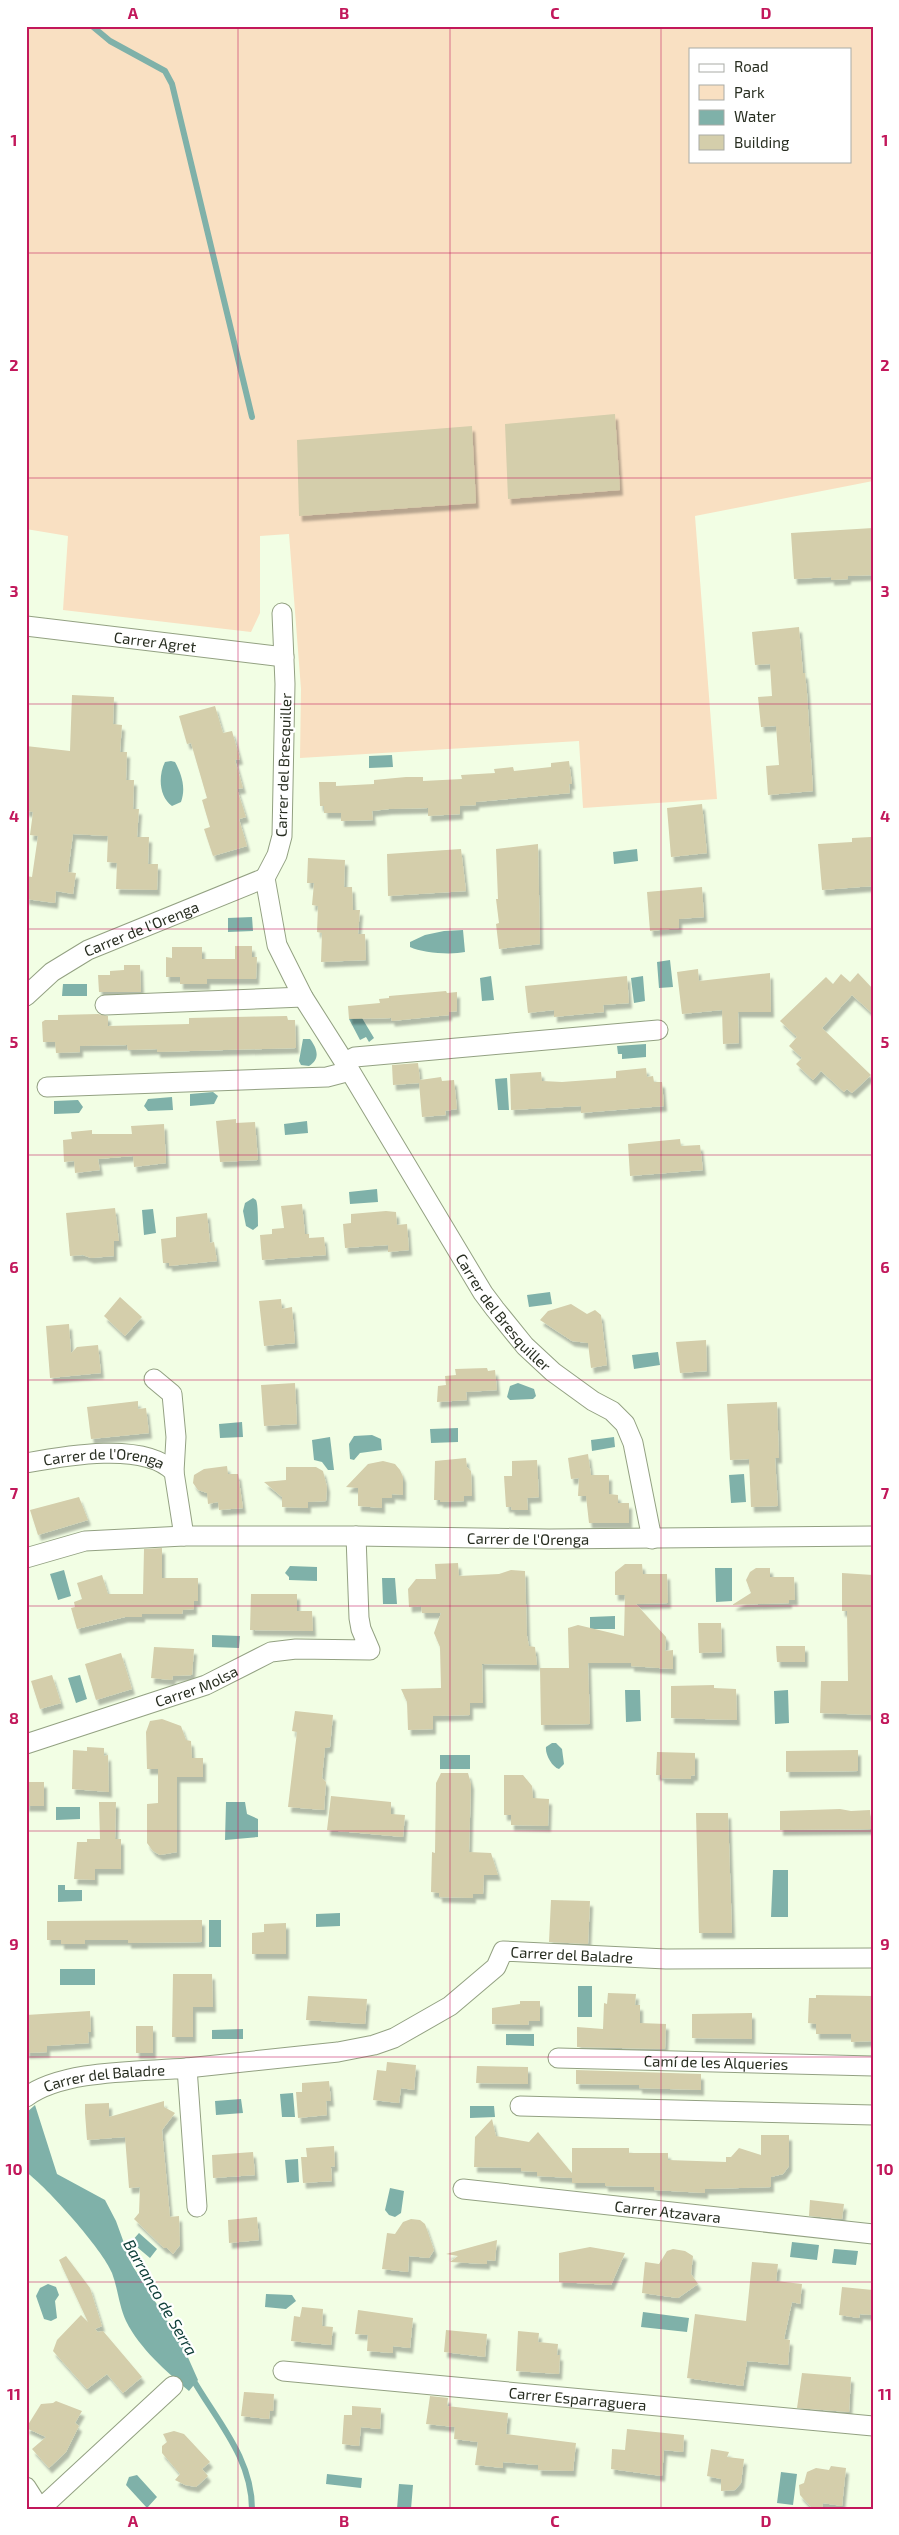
<svg xmlns="http://www.w3.org/2000/svg" width="899" height="2535" font-family="'Exo 2',sans-serif">
<defs>
<filter id="shadow"><feDropShadow dx="3" dy="5.5" stdDeviation="1" flood-color="#0004"/></filter>
</defs>
<rect width="100%" height="100%" fill="#f2fee4"/>
<path fill="#f9e0c2" fill-rule="evenodd" d="M26 26H873V481L695 516 717 799 583 808 579 741 300 758 301 689 289 534 260 536V613L251 632 63 610 68 536 26 529ZM690 49H850V161H690Z"/>
<path fill="#7fb1a9" d="M392 755 393 767 369 768V756Z
M171 761 175 762C182 775 186 788 181 802L172 806C159 797 158 776 165 762Z
M637 849 638 861 614 864 613 852Z
M252 917 253 931 228 932V918Z
M463 930 465 952C451 955 422 953 410 947V942L425 935 444 931Z
M670 960 673 987 659 988 657 962Z
M491 976 494 1000 482 1001 480 978Z
M643 976 645 1001 634 1003 631 978Z
M63 984H87V996H62Z
M359 1013 374 1038 369 1042 366 1037 360 1040 349 1019Z
M303 1039H310C317 1048 321 1059 309 1066L301 1065 299 1061Z
M646 1044V1057L622 1059V1054H618L617 1046Z
M507 1078 509 1110H498L495 1079Z
M213 1092 218 1096 214 1104 190 1106V1094Z
M172 1097 173 1110 148 1111 144 1106 148 1099Z
M78 1100 83 1107 79 1113 54 1114V1101Z
M307 1121 308 1133 285 1135 284 1124Z
M377 1189 378 1202 350 1204 349 1192Z
M253 1198 256 1200C258 1204 258 1221 258 1226L253 1230 246 1226 243 1211 245 1203Z
M153 1209 156 1233 144 1235 142 1210Z
M550 1292 552 1304 529 1307 527 1295Z
M658 1352 660 1365 634 1369 632 1355Z
M518 1383 534 1389 536 1396 533 1399 510 1400 507 1397 510 1386Z
M242 1422 243 1437 220 1438 219 1424Z
M458 1428V1442L431 1443 430 1429Z
M372 1435 381 1439 382 1450 360 1453 354 1460 350 1459 349 1444 354 1436Z
M330 1437 334 1470H328L322 1462 314 1460 312 1440Z
M614 1437 615 1447 592 1451 591 1440Z
M744 1474 746 1502 731 1503 729 1475Z
M290 1566 317 1567V1581L289 1580V1577L285 1573Z
M715 1568H732V1601L716 1602Z
M64 1570 71 1596 58 1600 50 1574Z
M382 1578H395L397 1604H383Z
M615 1616V1629H590V1617Z
M212 1635 240 1636 239 1648 212 1647Z
M80 1675 87 1699 76 1703 68 1678Z
M640 1690 641 1721 626 1722 625 1690Z
M788 1690 789 1723 775 1724 774 1691Z
M552 1743H556L562 1749 564 1764 559 1769C552 1767 545 1754 546 1747Z
M440 1755H470V1769H440Z
M226 1802H245L247 1814 258 1819V1837L225 1840Z
M56 1807H80V1819L56 1820Z
M773 1870H788V1917H771Z
M58 1885H65V1890H82V1901L58 1902Z
M340 1913V1926L316 1927V1914Z
M209 1920H221V1947H209Z
M60 1969H95V1985H60Z
M578 1986H592V2017H578Z
M243 2029V2039H212V2030Z
M506 2034H534V2046L506 2045Z
M293 2093 295 2117H282L280 2094Z
M241 2099 243 2113 216 2115 215 2101Z
M35 2105 57 2174 105 2200 116 2221 132 2265 182 2344 198 2380 189 2391C166 2371 140 2349 126 2321 119 2306 118 2289 112 2273 103 2250 47 2187 26 2172V2113Z
M470 2106H494L495 2117 470 2118Z
M298 2159 299 2182 287 2183 285 2160Z
M390 2188 404 2191 401 2213 395 2217 389 2215 385 2210Z
M139 2233 157 2249 150 2258 131 2242Z
M792 2242 819 2245 817 2260 790 2257Z
M834 2249 858 2251 856 2265 832 2263Z
M48 2284 56 2287 59 2295 55 2301 57 2318 51 2321 44 2319 36 2296 40 2288Z
M266 2294 292 2295 296 2301 286 2309 265 2307Z
M643 2312 689 2318 687 2332 641 2327Z
M781 2472 797 2474 793 2505 777 2503Z
M327 2474 362 2478 361 2488 326 2484Z
M137 2475 157 2497 147 2508 126 2485 129 2477Z
M399 2484 413 2485 411 2509H397Z"/>
<g fill="none" stroke-linecap="round" stroke-linejoin="round">
<path stroke="#7fb1a9" stroke-width="6" d="M92 26 110 41 165 71 172 84 252 417
M191 2376C215 2419 252 2457 252 2509"/>
</g>
<path fill="#d4ceab" filter="url(#shadow)" d="M615 414 620 490 508 499 505 424Z
M472 426 476 503 299 516 297 440Z
M873 528V575L848 576V579L831 580V577L794 579 791 533Z
M799 627 803 673H805L807 693 813 791 768 795 766 766 779 765 776 726 761 727 758 697 772 696 770 664 755 665 752 632Z
M72 695 114 697 113 724 122 725 120 752H127L126 780H134L133 809H139L137 837H149L148 864H158L157 890 116 889 117 863 107 862 108 836 73 834 68 872 76 873 73 894 56 891 55 903 26 899V876L32 877 38 836 30 835 33 812 26 811V746L70 751Z
M215 706 223 733 232 731 240 759 235 760 243 788 237 789 246 817 239 819 247 846 213 856 204 829 210 827 202 800 207 798 191 743 187 744 179 716Z
M569 761 572 784H569L570 793 476 802V805L460 806V814L428 816V808L389 809 372 811 373 820 341 821V813H324V806H320L319 782H336V786L374 784V780L406 777H423V781L462 779 461 775 495 773 494 769 513 767 514 771 551 767V763Z
M702 804 707 853 671 857 667 808Z
M871 837 873 839V886L822 890 818 844 852 842V838Z
M538 844 540 944 499 949 496 924 499 923 496 899H498L496 849Z
M461 849 466 891 388 896 387 854Z
M308 858 345 860 344 887H352L353 910H360L358 934H365L366 960 321 962 322 933 317 932 318 906 312 905 314 883H307Z
M702 887 704 917 679 919V928L650 931 647 892Z
M235 946H252V957H257L256 979H207V984H180V977H166V957L172 958V947H202V959H235Z
M124 965H140L141 992H99L98 975H110V971L124 970Z
M698 969 699 981 770 973 771 1012H738L739 1043 723 1044 722 1010 682 1014 677 972Z
M858 973 873 989V1014L852 995 822 1028 871 1075 852 1093 847 1089 844 1092 821 1071 813 1080 796 1064 802 1058 789 1046 797 1037 780 1021 826 977 833 984 841 974 850 982Z
M627 976 629 1003 603 1005 604 1012 554 1017V1010L528 1013 525 986Z
M446 991 447 993 457 992V1011L449 1012V1015L392 1021 391 1018 349 1019 348 1006 380 1003 379 999 389 998V996Z
M98 1014 108 1016V1026L189 1024V1018L287 1016 288 1020H295L296 1048 157 1052V1049L128 1050 127 1045 80 1046V1052L56 1053 55 1042H43L42 1022 45 1020H58V1015Z
M418 1063 420 1080 441 1077 442 1081 454 1080 457 1109 445 1111 446 1115 422 1117 419 1083 393 1085 392 1065Z
M646 1068 647 1077 653 1076 654 1082H662L664 1106 581 1113V1106L511 1110 510 1074 541 1072 542 1081 562 1082 616 1078V1071Z
M236 1119V1123L255 1122 258 1160 220 1162 216 1121Z
M164 1124 166 1163 134 1167 133 1156 98 1159 100 1170 75 1173 74 1161 64 1162 63 1140 72 1139 71 1132 92 1130V1134H132L131 1126Z
M680 1139 681 1146 700 1145 703 1170 630 1176 628 1144Z
M302 1204 305 1234H309V1238L324 1237 326 1255 262 1260 260 1235 272 1234V1229L284 1228 281 1206Z
M115 1208 119 1241H114V1256L91 1258 83 1255 70 1256 66 1213Z
M386 1211 396 1212 397 1225 407 1224 409 1250 388 1252V1245L345 1248 343 1224 351 1223V1214Z
M207 1213 210 1243 214 1242 217 1261 169 1266V1263H163L161 1239 176 1237V1217Z
M120 1297 142 1317 125 1336 104 1316Z
M281 1299 282 1309 292 1307 295 1343 264 1346 259 1301Z
M571 1304 587 1314 595 1310 601 1315 607 1365 591 1368 588 1343 572 1341 540 1320 548 1311Z
M69 1324 71 1353 77 1347 98 1345 101 1373 50 1378 46 1326Z
M706 1340 707 1371 680 1373 676 1342Z
M487 1368 488 1371 495 1370 497 1390 466 1392 467 1400 437 1402 438 1386 446 1385 445 1376 456 1375 455 1369Z
M295 1383 297 1424 264 1426 261 1385Z
M138 1401V1409L146 1408 149 1433 91 1439 87 1407Z
M777 1402 779 1458H775L778 1506 751 1507 749 1459 730 1460 727 1404Z
M588 1454 591 1475H609V1494L618 1495V1503H629V1523H589L586 1496H578L579 1478 571 1479 568 1458Z
M466 1458 467 1467 471 1471 472 1496H464V1501L440 1502V1500H434L435 1461Z
M537 1460 539 1497 527 1498 528 1510H512L511 1507H506L504 1476H512V1461Z
M383 1461 395 1464 400 1470 403 1477V1495L392 1494V1498H382V1508L358 1506V1488L346 1487 368 1464Z
M227 1466 228 1474H238L243 1508 219 1510 218 1502 208 1504 207 1493 198 1490 193 1483 194 1475 204 1469Z
M286 1467H316L323 1471 327 1487 326 1501 308 1502V1508L282 1507V1497L264 1482 286 1480Z
M79 1497 88 1520 38 1535 30 1510Z
M162 1548V1578H198V1601H194V1609L183 1610 182 1614H142V1617H125L77 1629 71 1608 75 1607 74 1602 82 1599 77 1583 102 1575 108 1594H143L144 1549Z
M458 1563 459 1576 499 1574 511 1570 525 1571 527 1636 529 1646 535 1647 537 1665 482 1664 483 1703H470V1715L433 1716V1729L408 1730 407 1702 401 1689 441 1688 440 1647 434 1633 441 1613H422L421 1606 409 1607 408 1589 416 1579H436L435 1564Z
M625 1564H642L643 1574H667L668 1603 636 1604 666 1637 665 1651 673 1650V1669L631 1666V1663H588L590 1724 541 1725 540 1668H569L568 1628 578 1625 624 1636 625 1595H615V1572Z
M756 1568H770V1577H794L795 1600H789V1603L732 1605 751 1593 746 1580 750 1572Z
M842 1573 873 1575V1715L820 1713 821 1681H848L847 1611H842Z
M251 1594H297V1611H312L313 1631 250 1630Z
M698 1623H721L722 1652 699 1653Z
M776 1646H805V1662H777Z
M154 1647 194 1649 192 1675 173 1676 172 1680 151 1678Z
M121 1653 132 1689 96 1700 85 1664Z
M52 1675 61 1703 40 1709 31 1681Z
M714 1685V1688L736 1689 737 1720 671 1718V1686Z
M295 1711 333 1715 330 1747 325 1748 322 1778 326 1782 324 1810 288 1807 297 1732 292 1731Z
M162 1719 181 1726 186 1740 191 1741 192 1758H203V1777H177V1852L160 1855 153 1851 147 1843V1804L158 1803V1769H147L146 1732 150 1721Z
M87 1747 104 1748V1756L108 1755 109 1792 72 1789 73 1750 87 1751Z
M858 1750V1771L786 1772V1751Z
M657 1752 695 1753V1775L691 1776V1779L661 1778V1775H656Z
M441 1773H468L471 1784 469 1852 491 1853 498 1875H484L483 1894H473V1898L439 1897V1893L431 1892 432 1852 435 1853 436 1783Z
M504 1775H523L532 1786 533 1798 549 1799 548 1826 511 1825V1815H504Z
M26 1782H44V1806H26Z
M331 1796 391 1802V1814L405 1815 403 1837 327 1830Z
M99 1802H116L115 1839H121V1869H95V1880L74 1879 77 1842H87V1839H100Z
M840 1809 851 1811 870 1810 871 1829 780 1830V1811Z
M696 1813H728L732 1933H699Z
M551 1900 590 1901 588 1944 549 1942Z
M202 1920V1942L128 1943V1940H85V1944H61V1940H47V1921Z
M286 1923V1954H252V1933L264 1932V1924Z
M173 1974H212L213 2007H193V2037H172Z
M608 1993 636 1994 635 2005H640V2023L666 2024 665 2049 577 2047V2027L603 2029 604 2003 607 2004Z
M816 1995 873 1996 872 2041 851 2042V2034H816V2024L808 2023 809 1998H816Z
M308 1996 367 1999 365 2024 306 2020Z
M520 2001H540V2021H529L528 2025 492 2024V2008L520 2004Z
M90 2011 91 2032H88L89 2043 47 2046V2052L26 2053V2015Z
M752 2013V2039L692 2038V2014Z
M136 2026H153V2053H136Z
M387 2062 416 2065 414 2090 401 2088 399 2103 373 2100 377 2070 386 2071Z
M477 2066 528 2067V2084L476 2083Z
M576 2070 701 2074V2090L639 2088V2085L576 2084Z
M329 2081 331 2101H326L327 2115 298 2118 296 2092H302V2083Z
M164 2101V2107L175 2113 162 2130 170 2217 179 2216 180 2245 173 2254 167 2248H164L134 2219 139 2213 140 2187 129 2188 125 2137 87 2140 85 2113V2104L109 2103V2117Z
M492 2119 496 2136 529 2142 538 2132 572 2173V2148H629V2153H668V2160L726 2162V2157H731L739 2148 761 2155V2135H789V2166L783 2174 771 2177V2187L705 2189V2193L654 2190V2187L605 2186V2183H572V2178L537 2176V2172L521 2171V2168L474 2167 475 2137Z
M334 2146 335 2166 331 2167 332 2181 303 2183 301 2157H307L306 2148Z
M253 2152 255 2175 213 2178 212 2155Z
M810 2200 844 2204 842 2219 809 2216Z
M257 2217 259 2240 229 2243 228 2220Z
M411 2219 420 2220 425 2224 434 2250 429 2258 409 2256 408 2272 382 2269 387 2233 395 2234 403 2222Z
M497 2240 495 2261 487 2260V2264L450 2262 458 2256 446 2254Z
M590 2247 625 2253 611 2285 559 2282V2253Z
M673 2249 685 2251 693 2256 691 2274 698 2284 678 2298 642 2293 645 2262 659 2264 667 2251Z
M66 2256 90 2288 102 2326 95 2329 98 2332 103 2331 142 2377 123 2393 107 2374 87 2389 53 2351 57 2340 81 2315 88 2322 59 2260Z
M752 2262 778 2264 776 2281 802 2284 800 2304 792 2302 784 2339 790 2340 788 2365 747 2361 743 2386 687 2378 695 2314 746 2321Z
M842 2287 873 2290V2315L860 2314 859 2318 839 2315Z
M302 2307 323 2309 322 2326 333 2327 331 2345 291 2341 294 2316 300 2317Z
M358 2310 413 2318 410 2348 393 2346V2353L367 2351 368 2335 355 2334Z
M446 2330 487 2334 485 2357 444 2352Z
M518 2331 539 2333 538 2342 558 2344 557 2355H560L559 2374 516 2371Z
M802 2373 851 2377 849 2412 797 2408Z
M244 2392 274 2394 273 2411H270L269 2419 241 2416Z
M430 2396 448 2398 447 2406 508 2413 506 2434 576 2443 573 2471 538 2470V2465L503 2462V2468L475 2465 478 2442 454 2439 455 2427 426 2424Z
M56 2401 82 2411 75 2423 79 2426 66 2452 49 2468 32 2449 46 2437 26 2428 41 2404 53 2403Z
M352 2406 381 2408 380 2429 361 2427 359 2446 342 2444 344 2415H352Z
M627 2429 684 2435 683 2452 664 2450 662 2476 611 2469 612 2449 625 2450Z
M174 2431 184 2434 210 2462 202 2469 208 2476 196 2487 185 2485 175 2480 180 2474 162 2453V2446L167 2442 163 2434Z
M711 2449 729 2452 727 2457 744 2459 741 2483 735 2490 721 2491V2479L707 2476Z
M831 2466 846 2468 842 2506 823 2503 822 2509H813L800 2495 799 2485 804 2483 807 2472 816 2468 829 2470Z"/>
<g fill="none" stroke-linecap="round" stroke-linejoin="round">
<defs>
<g id="minor">
<path id="s1" d="M282 613 285 684 282 836 277 855 265 878 277 945 303 997 350 1071 483 1293 495 1309 525 1346 553 1372 593 1401 612 1411 625 1424 633 1443 652 1539"/>
<path id="s2" d="M26 626 284 657"/>
<path id="s3" d="M26 996 52 972 88 950 265 878"/>
<path d="M105 1005 303 997"/>
<path d="M345 1062 355 1057 658 1030"/>
<path d="M47 1087 327 1077 350 1071"/>
<path d="M154 1379 172 1394 176 1437 174 1472"/>
<path id="s4" d="M26 1463C64 1456 145 1441 174 1472L184 1536H356L549 1539 873 1536"/>
<path d="M26 1558 85 1541 184 1536"/>
<path id="s5" d="M26 1744 206 1685 271 1652 296 1649 370 1650 361 1629 359 1618 356 1536"/>
<path id="s6" d="M558 2058 873 2066"/>
<path id="s7" d="M187 2068 338 2052 374 2045 394 2038 450 2006 496 1967 503 1951 666 1959 873 1958"/>
<path id="s8" d="M26 2097C64 2069 140 2072 187 2068L197 2207"/>
<path d="M520 2106 873 2115"/>
<path id="s9" d="M463 2189 873 2234"/>
<path id="s10" d="M283 2371 873 2426"/>
<path d="M26 2487 40 2509 173 2386"/>
</g>
</defs>
<use href="#minor" stroke="#93a182" stroke-width="21"/>
<use href="#minor" stroke="#fff" stroke-width="19"/>
</g>
<path fill="none" stroke="#c2185b" stroke-width="1" stroke-opacity="0.55" d="M238 26V2509M450 26V2509M661 26V2509M26 253H873M26 478H873M26 704H873M26 929H873M26 1155H873M26 1380H873M26 1606H873M26 1831H873M26 2057H873M26 2282H873"/>
<g text-anchor="middle" dominant-baseline="central" stroke-width="4.5" stroke-linejoin="round" paint-order="stroke">
<g font-size="15" fill="#282e21" stroke="#fff">
<text stroke="none"><textPath href="#s2" startOffset="130">Carrer Agret</textPath></text>
<text transform="translate(283 765) rotate(-88)">Carrer del Bresquiller</text>
<text stroke="none"><textPath href="#s3" startOffset="135">Carrer de l'Orenga</textPath></text>
<text stroke="none"><textPath href="#s1" startOffset="769">Carrer del Bresquiller</textPath></text>
<text stroke="none"><textPath href="#s4" startOffset="79">Carrer de l'Orenga</textPath></text>
<text stroke="none"><textPath href="#s4" startOffset="562">Carrer de l'Orenga</textPath></text>
<text stroke="none"><textPath href="#s5" startOffset="180">Carrer Molsa</textPath></text>
<text stroke="none"><textPath href="#s7" startOffset="421">Carrer del Baladre</textPath></text>
<text stroke="none"><textPath href="#s6" startOffset="158">Camí de les Alqueries</textPath></text>
<text stroke="none"><textPath href="#s8" startOffset="82">Carrer del Baladre</textPath></text>
<text stroke="none"><textPath href="#s9" startOffset="206">Carrer Atzavara</textPath></text>
<text stroke="none"><textPath href="#s10" startOffset="296">Carrer Esparraguera</textPath></text>
</g>
<g font-size="16" font-style="italic" fill="#0d3d37" stroke="#fff">
<text transform="translate(161 2297) rotate(60)">Barranco de Serra</text>
</g>
</g>
<rect width="899" height="2535" fill="none" stroke="#ffffff" stroke-width="55"/>
<rect x="689" y="48" width="162" height="115" fill="#ffffff" stroke="#a9aba6"/>
<rect x="699" y="64" width="25" height="8" fill="#ffffff" stroke="#a9aba6"/>
<text x="734" y="72" font-size="15" fill="#282e21">Road</text>
<rect x="699" y="85" width="25" height="15" fill="#f9e0c2" stroke="#a9aba6"/>
<text x="734" y="98" font-size="15" fill="#282e21">Park</text>
<rect x="699" y="110" width="25" height="15" fill="#7fb1a9" stroke="#a9aba6"/>
<text x="734" y="122" font-size="15" fill="#282e21">Water</text>
<rect x="699" y="135" width="25" height="15" fill="#d4ceab" stroke="#a9aba6"/>
<text x="734" y="148" font-size="15" fill="#282e21">Building</text>
<rect x="28" y="28" width="844" height="2480" fill="none" stroke="#c2185b" stroke-width="2"/>
<g font-size="16" text-anchor="middle" font-weight="bold" fill="#c2185b">
<text x="133" y="19">A</text>
<text x="344" y="19">B</text>
<text x="555" y="19">C</text>
<text x="766" y="19">D</text>
<text x="14" y="146">1</text>
<text x="885" y="146">1</text>
<text x="14" y="371">2</text>
<text x="885" y="371">2</text>
<text x="14" y="597">3</text>
<text x="885" y="597">3</text>
<text x="14" y="822">4</text>
<text x="885" y="822">4</text>
<text x="14" y="1048">5</text>
<text x="885" y="1048">5</text>
<text x="14" y="1273">6</text>
<text x="885" y="1273">6</text>
<text x="14" y="1499">7</text>
<text x="885" y="1499">7</text>
<text x="14" y="1724">8</text>
<text x="885" y="1724">8</text>
<text x="14" y="1950">9</text>
<text x="885" y="1950">9</text>
<text x="14" y="2175">10</text>
<text x="885" y="2175">10</text>
<text x="14" y="2400">11</text>
<text x="885" y="2400">11</text>
<text x="133" y="2527">A</text>
<text x="344" y="2527">B</text>
<text x="555" y="2527">C</text>
<text x="766" y="2527">D</text>
</g>
</svg>
